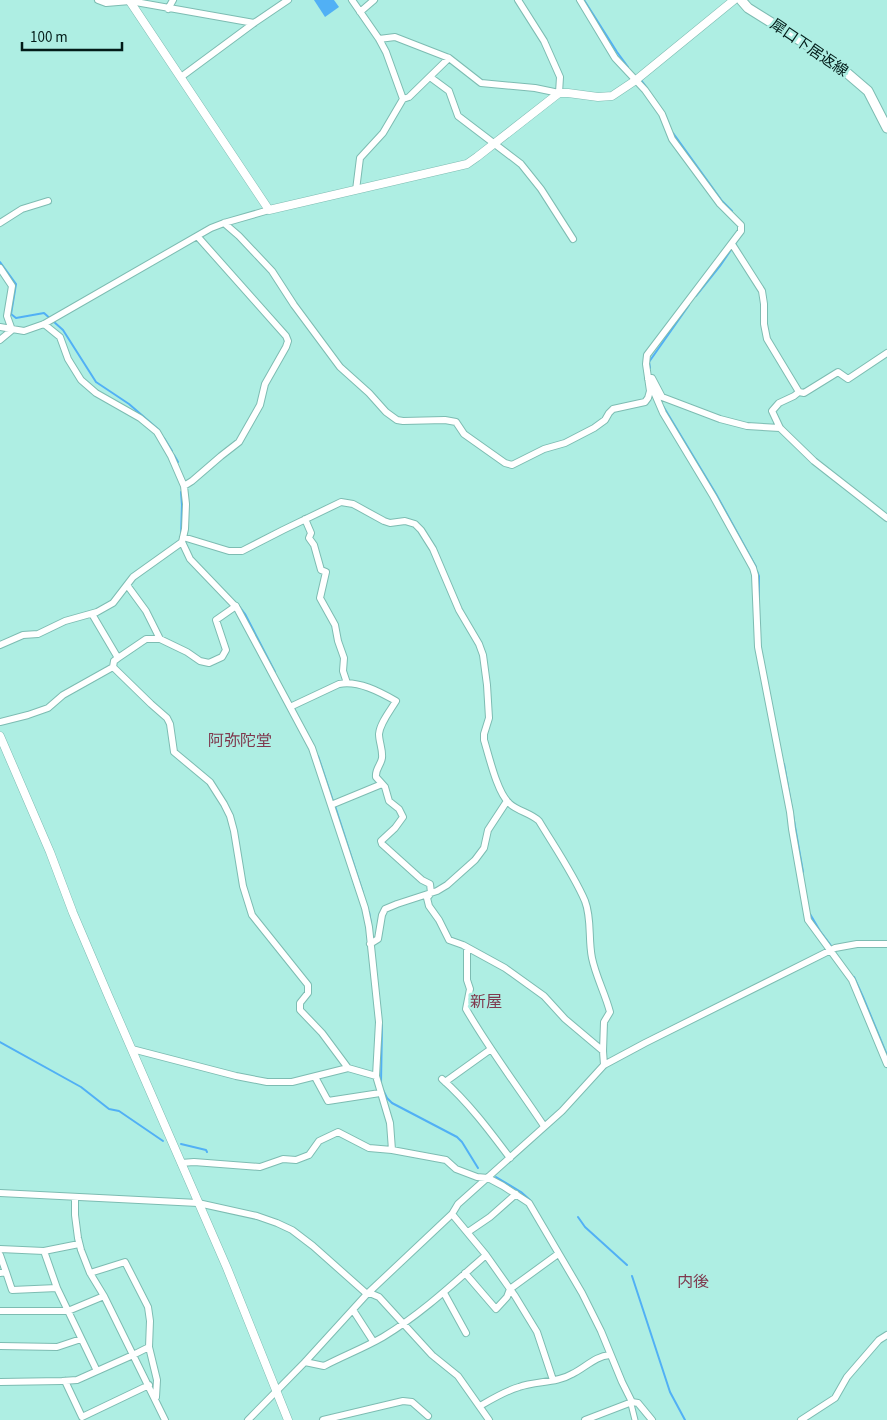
<svg xmlns="http://www.w3.org/2000/svg" width="887" height="1420" font-family="'Source Sans 3','Noto Sans JP',sans-serif">
<rect width="100%" height="100%" fill="#aeeee3"/>
<path fill="#51b0f5" d="M314 0H334L339 7 325 17Z"/>
<g fill="none" stroke-linecap="round" stroke-linejoin="round">
<path stroke="#51b0f5" stroke-width="2" d="M584 0 617 52 628 67
M641 80 647 88
M673 133 722 201 732 211
M0 262 16 284 11 314 16 318 44 313 63 330 96 382 129 404 159 430
M696 296 720 266 741 235
M650 368 649 362 689 305
M663 406 716 494 756 567
M164 438 172 451
M174 455 178 462
M181 492 182 505 181 536
M757 571 759 576V599
M239 606 245 614 275 672
M318 756 333 801
M784 764 803 872
M335 806 363 893
M369 912 371 924
M810 914 820 931 832 947
M854 977 863 997 887 1055
M0 1042 81 1087 109 1109 119 1111 163 1141
M381 1083 382 1025
M383 1090 387 1098 392 1103 457 1137 462 1142 478 1168
M181 1144 206 1150 207 1152
M496 1177 521 1192 530 1200
M578 1217 585 1227 627 1265
M632 1276 670 1392 685 1420"/>
<defs>
<path id="pedestrian" d="M632 1402 631 1404 635 1420"/>
<path id="minor" d="M98 0 106 3 130 1 254 23
M352 0 379 39 386 52 403 99 383 133 360 158 356 190
M168 9 173 0
M360 12 374 0
M379 39 395 37 449 58 481 83 535 88 559 93 560 77 544 41 518 0
M181 77 254 23 288 0
M430 77 449 91 458 116 521 164 541 189 573 239
M403 99 409 97 449 58
M0 223 22 209 48 201
M224 223 239 236 272 271 294 305 340 367 369 393 386 412 397 420 403 421 445 420 456 422 464 434 505 463 512 465 544 449 565 443 594 428 605 420 609 413 613 409 645 402 648 398 650 391 646 364 647 355 741 231V225L720 204 672 139 662 114 645 90 615 58 580 0
M732 244 762 291 764 304V324L767 339 799 392
M0 268 12 286 7 316 12 330 0 340
M44 324 60 337 68 359 81 380 96 393 140 418 157 432 171 456 184 486 186 504 185 529 182 542 190 559 237 608 312 748 365 908 369 927 379 1022 376 1076 390 1123 392 1150
M0 327 24 331 44 324 211 228 224 223 269 210
M887 353 848 379 838 372 804 393 799 392 794 396 779 403 772 411 780 428 814 461 887 518
M648 379 652 378 662 397 720 419 747 426 780 428
M651 385 663 413 713 496 753 568 755 575 758 647 790 812 792 829 808 920 852 980 887 1064
M184 486 192 481 221 456 239 442 260 405 265 384 286 347 288 341 286 336 198 237
M305 519 311 533 309 538 314 545 321 570 326 572 320 598 335 625 338 641 344 658 343 671 347 683
M183 537 229 551H242L283 530 341 502 353 504 384 521 390 523 405 521 415 524 421 530 433 549 459 610 479 644 483 655 487 685 489 718 484 734V740C489 756 497 792 509 803 517 811 531 813 539 821 554 846 574 875 585 901 592 919 588 939 592 958 596 977 605 993 610 1012L604 1022 603 1051 604 1065
M160 639 187 652 200 661 209 663 222 657 226 650 216 620 236 606
M0 645 23 635 38 634 65 621 97 612 113 603 133 577 182 542
M118 658 146 639H160L146 611 127 585
M113 667 151 704 167 718 170 724 174 752 210 782 224 804 230 816 234 831 243 886 252 915 308 985V993L300 1003V1010L322 1033 348 1068
M290 707 339 684C358 680 380 692 396 701 390 711 380 723 379 734 379 742 383 750 382 758 381 765 375 769 376 777L385 787 389 801 399 809 403 817 395 828 381 841 382 844 422 880 430 884 431 893 427 898 429 906 439 920 449 940 463 945 505 968 544 996 565 1019 603 1051
M0 722 28 715 48 708 63 695 113 667 114 661 118 658 92 614
M331 805 382 784
M370 944 378 939 382 915 385 909 397 904 437 891 447 885 475 860 484 848 488 830 507 801
M467 948V980L470 989 466 1009C489 1049 518 1087 544 1126
M132 1049 236 1076 267 1082H292L348 1068 376 1076
M315 1077 328 1101 380 1093
M442 1079C468 1102 489 1130 510 1158
M445 1082 491 1049
M181 1163 194 1162 260 1167 283 1159 296 1160 309 1155 319 1141 338 1132 369 1148 392 1150 446 1160 456 1169 477 1177 488 1178 503 1186 529 1203 582 1293 601 1331 622 1382 632 1402 638 1403 652 1420
M0 1193 198 1203 257 1216 277 1223 292 1230 313 1246 367 1294H372L379 1297 432 1355 458 1376 489 1420
M75 1197V1215L78 1238 81 1250 90 1273 104 1296 165 1420
M452 1214 486 1255 515 1296 537 1332 553 1380
M468 1232 490 1217 516 1194
M0 1249 44 1251 57 1288 97 1371
M44 1251 79 1244
M0 1255 6 1272 0 1273
M6 1272 12 1290 57 1288
M90 1273 125 1262 148 1307 150 1321 149 1347 157 1380 156 1397
M465 1273 496 1309 507 1297 510 1289 558 1254
M444 1293 466 1333
M353 1310 373 1341
M0 1311H68L104 1296
M0 1346 57 1347 81 1339
M305 1362 324 1366C343 1356 364 1348 383 1337 421 1314 453 1284 486 1255
M65 1381 82 1417 149 1385
M0 1382 62 1381 77 1380 133 1355 149 1347
M480 1406C492 1399 505 1391 519 1387 536 1381 557 1383 572 1374 585 1368 595 1356 610 1355
M248 1420 305 1362 367 1294 452 1214 458 1204 562 1111 604 1065 645 1043 835 948 857 944H887
M323 1420 403 1401 412 1402 428 1416
M585 1420 632 1402
M801 1420 835 1398 847 1377 879 1340 887 1335"/>
<path id="tertiary" d="M129 0 269 210 467 164 477 157 559 93H568L598 97 612 96 636 80 734 0
M0 736 50 852 73 913 108 995 227 1268 288 1420"/>
<path id="secondary" d="M741 0 748 8 833 61 868 91 887 128"/>
</defs>
<use href="#pedestrian" stroke="#7dbcb2" stroke-width="7"/>
<use href="#minor" stroke="#7dbcb2" stroke-width="8"/>
<use href="#tertiary" stroke="#7dbcb2" stroke-width="9"/>
<use href="#secondary" stroke="#7dbcb2" stroke-width="11"/>
<use href="#pedestrian" stroke="#fff" stroke-width="5"/>
<use href="#minor" stroke="#fff" stroke-width="6"/>
<use href="#tertiary" stroke="#fff" stroke-width="8"/>
<use href="#secondary" stroke="#fff" stroke-width="9"/>
</g>
<g text-anchor="middle" dominant-baseline="central" stroke-width="5" stroke-linejoin="round" paint-order="stroke">
<g font-size="15" fill="#021b18" stroke="#aeeee3">
<text transform="translate(809 48) rotate(34)">犀口下居返線</text>
</g>
<g font-size="16" fill="#7f394e" stroke="#aeeee3">
<text x="240" y="741">阿弥陀堂</text>
<text x="486" y="1002">新屋</text>
<text x="693" y="1282">内後</text>
</g>
</g>
<path d="M22 42v8h100v-8" fill="none" stroke="#021b18" stroke-width="2.5"/>
<text x="30" y="42" font-size="15" fill="#021b18" stroke="#aeeee3" stroke-width="4" paint-order="stroke">100 m</text>
</svg>
